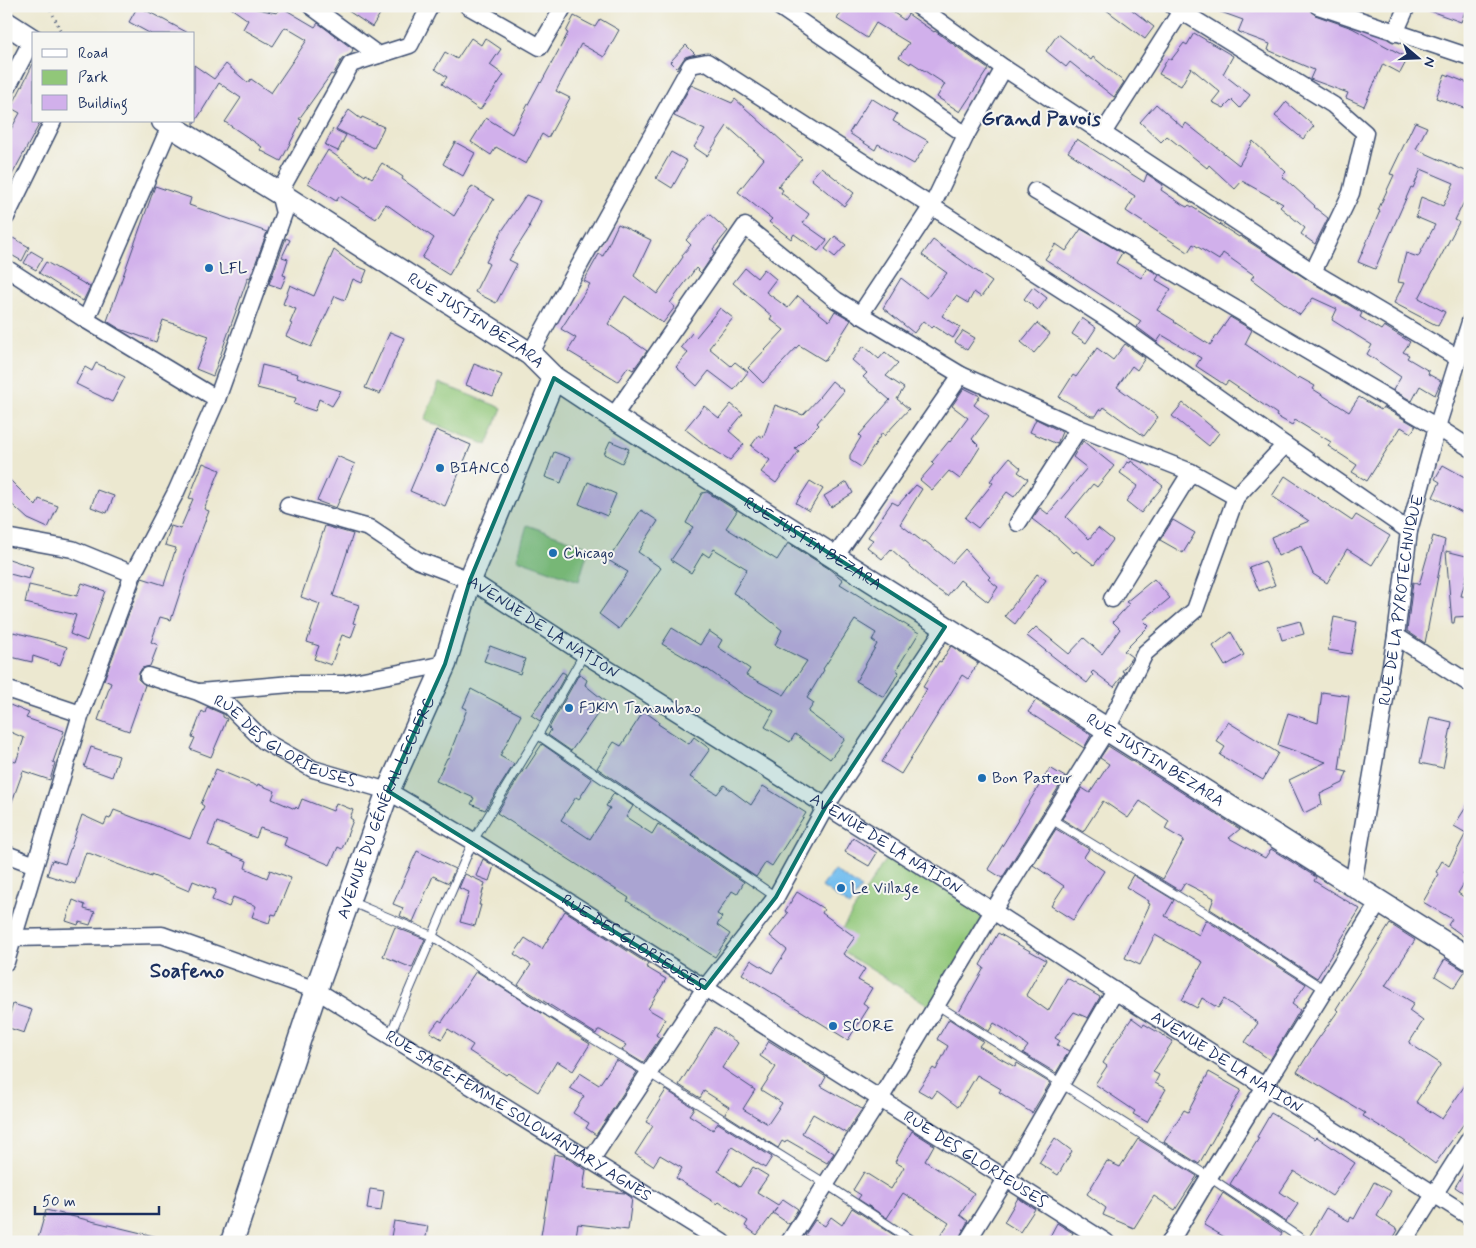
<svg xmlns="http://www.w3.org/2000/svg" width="1476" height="1248" font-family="Mynerve,sans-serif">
<rect width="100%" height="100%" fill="#f6f6f2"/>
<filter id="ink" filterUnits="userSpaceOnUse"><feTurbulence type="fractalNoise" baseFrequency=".02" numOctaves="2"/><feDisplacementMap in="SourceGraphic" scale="10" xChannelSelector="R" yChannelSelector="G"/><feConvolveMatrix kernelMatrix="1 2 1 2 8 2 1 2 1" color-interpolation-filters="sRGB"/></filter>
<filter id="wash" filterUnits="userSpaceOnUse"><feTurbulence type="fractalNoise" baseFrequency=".0096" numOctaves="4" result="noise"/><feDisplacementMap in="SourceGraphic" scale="20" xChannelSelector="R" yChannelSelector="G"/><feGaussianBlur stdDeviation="1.12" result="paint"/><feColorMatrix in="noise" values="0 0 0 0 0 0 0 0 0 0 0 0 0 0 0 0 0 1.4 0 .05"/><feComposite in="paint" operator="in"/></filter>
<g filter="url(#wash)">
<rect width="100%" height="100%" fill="#ece8d0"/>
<path fill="#91c779" stroke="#567b6c" d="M439 383 502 408 487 445 424 420Z
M527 525 589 547 579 581 517 559Z
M890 852 988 913 930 1006 832 945Z"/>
<path fill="#76bfef" stroke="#4877a6" d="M834 870 861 888 849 906 822 887Z"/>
<g id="blocks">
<path fill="#d1b0eb" d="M138 6 190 34H151L129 22Z
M228 6H243L277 13 281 7 315 27 318 23 353 49 351 54 342 59 333 75 331 74 299 119 302 120 281 161 260 150 262 147 225 122 241 98 219 83 194 124V65L214 79 226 64 248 83 251 79 271 93 307 40 285 27 273 46 243 29 248 20Z
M341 6H385L372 27Z
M845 6H884L904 20 908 14 934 32 935 31 988 69 960 112 937 97 945 84 911 62 910 64 899 57 909 43 876 23 867 38 837 19Z
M1101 6H1127L1154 27 1145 39Z
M1211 6H1302L1309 9 1315 15 1352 28 1408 58 1400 73 1383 64 1364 106 1346 98 1348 93 1310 79 1314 70 1268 50 1270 44 1238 32 1243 20 1210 8Z
M1422 6H1467L1461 22 1422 8Z
M574 16 595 27 600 19 619 30 604 57 581 44 556 91 570 98 548 138 542 134 526 164 496 147 491 155 471 142 486 118 512 134 540 82 541 83 568 33 566 32Z
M1194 33 1233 56 1223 74 1250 95 1240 108 1232 100 1224 108 1212 102 1220 92 1191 68 1181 86 1159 74 1168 58 1171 60 1184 43 1187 45Z
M1058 34 1091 60 1093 57 1124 82 1114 97 1070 62 1066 67 1046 51Z
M471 38 481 45 485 38 501 49 490 65 504 75 480 110 442 84 447 77 435 69 445 52 457 59Z
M686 45 695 54 685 57 677 69 670 62Z
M34 62V121H41L6 186V138L20 113 11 108Z
M1445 74 1470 84V110L1436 98Z
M691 85 732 103 735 99 802 159 778 186 783 190 781 193 809 214 803 223 827 240 818 251 794 234 791 239 769 222 772 219 738 192 764 159 727 126 707 156 694 147 705 130 674 116Z
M871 98 897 114 893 121 928 141 914 164 878 144 875 150 849 133Z
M1286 102 1314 126 1303 139 1275 116Z
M1156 104 1183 128 1186 123 1239 165 1253 141 1286 172 1282 176 1315 206 1314 207 1328 218 1315 244 1301 234 1305 228 1280 207 1283 204 1242 181 1235 189 1209 165 1207 168 1167 136 1161 142 1140 122Z
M349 110 361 119 362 117 384 127 374 148 336 129Z
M1415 122 1427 127 1416 149 1470 173V190L1455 220 1459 222 1419 298 1445 312 1438 326 1394 303 1404 283 1398 282 1406 253 1418 257 1435 225 1416 217 1421 197 1443 206 1454 183 1421 169 1413 188 1411 187 1375 269 1358 262 1380 211 1378 210 1394 175 1390 174Z
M333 129 346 135 338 151 325 145Z
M1077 139 1144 182 1147 174 1163 185 1161 190 1183 205 1187 207 1189 205 1239 237 1240 236 1308 280 1362 313 1360 317 1381 330 1384 326 1410 342 1403 352 1409 355 1407 358 1429 371 1428 374 1441 381 1435 395 1420 386 1412 401 1393 390 1401 377 1367 354 1372 345 1332 320 1337 309 1313 298 1300 315 1251 279 1254 275 1223 253 1219 260 1193 244 1188 252 1126 211 1135 196 1068 152Z
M455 142 475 153 463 176 443 164Z
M328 150 365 176 366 174 372 178 382 163 403 177 402 179 454 216 472 186 494 199 449 275 422 258 434 238 386 204 376 219 340 196 336 201 308 183Z
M671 152 687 161 672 188 656 178Z
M821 167 854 193 844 206 811 179Z
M155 186 191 198 189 205 267 232 250 278 248 277 213 376 196 369 209 336 163 320 156 342 120 329 107 321Z
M526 195 541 201 529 226 530 227 509 260 517 264 496 303 475 292 489 264 486 262 502 231Z
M709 214 728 231 713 249 715 252 701 273 696 268 670 303 675 307 663 323 625 296 608 324 647 351 633 370 628 367 618 381 568 351 576 338 561 329 590 284 584 281 599 254 603 256 618 224 651 240 634 276 657 294 683 257 682 255 691 245 686 240Z
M1081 229 1122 253 1116 263 1141 278 1147 268 1159 275 1156 280 1171 289 1157 310 1175 321 1174 322 1210 345 1230 317 1252 330 1245 344 1297 379 1299 377 1315 386 1313 389 1349 412 1359 397 1381 410 1383 407 1416 426 1411 433 1401 427 1367 481 1352 472 1357 465 1328 446 1331 442 1295 420 1292 425 1276 416 1277 414 1228 381 1225 385 1196 366 1201 358 1162 335 1157 342 1137 327 1141 321 1045 259 1056 244 1066 251Z
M835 236 846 245 835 257 825 249Z
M13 238 29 247 22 261 6 252Z
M286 238 290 240 282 257 288 259 283 275 286 276 281 288 269 284Z
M933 240 992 282 981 297 974 292 968 303 956 296 942 316 960 327 953 338 934 326 932 328 923 321 914 333 883 308 901 278 927 298 947 273 922 255Z
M334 250 354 265 367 270 362 283 353 279 345 300 335 296 311 347 286 336 292 324 290 323 296 309 283 304 290 285 314 296Z
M31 251 43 258 36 270 24 263Z
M46 262 90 287 83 301 39 273Z
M745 268 757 278 764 269 776 279 766 292 788 308 798 296 829 321 835 311 851 320 825 361 799 345 763 383 748 368 784 330 770 319 772 316 733 283Z
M1033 287 1047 298 1038 310 1024 299Z
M720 308 733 318 709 348 731 366 735 362 748 372 734 390 709 371 697 386 676 367 688 353 681 347 692 333 696 337Z
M1082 318 1096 328 1086 343 1072 334Z
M1037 323 1050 334 1034 353 1021 342Z
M963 331 975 338 967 350 955 342Z
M390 332 404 338 380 394 365 388Z
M1125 344 1145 358 1137 370 1132 366 1117 387 1158 417 1144 436 1104 407 1102 410 1100 409 1096 416H1091L1059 397 1073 375 1076 377 1097 348 1113 360Z
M864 346 879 359 885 352 898 363 886 376 904 388 897 399 909 409 884 436 882 433 861 467 850 460V455L861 437 859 435 890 400 863 377 867 373 852 360Z
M96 363 125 377 112 402 76 384 85 367 92 371Z
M474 364 502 375 493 396 466 385Z
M262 365 298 374 297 377 341 391 332 406 319 399 315 411 294 404 296 398 257 388Z
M832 381 844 391 817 423 819 425 795 449 799 451 776 483 761 472 770 460 751 446 759 435 763 438 775 405 803 415 820 397H819Z
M964 388 980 396 974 405 989 416 972 439 980 447 960 479 949 471 932 490 920 480 934 464 932 462 949 441 950 442 968 418 952 406Z
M1183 403 1219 433 1209 446 1172 416Z
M731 404 743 414 729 431 744 444 730 460 704 444 685 429 704 406 719 418Z
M1036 419 1062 432 1057 444 1030 432Z
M436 430 471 445 445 506 410 491Z
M610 441 629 449 622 463 604 454Z
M1083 441 1114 466 1097 487 1093 484 1066 517 1089 539 1098 528 1113 540 1094 565 1076 551 1074 553 1050 531 1049 532 1032 519 1040 508 1048 514 1087 468 1073 457Z
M554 452 570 458 561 483 545 477Z
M337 456 355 464 336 508 317 501Z
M1009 458 1021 468 1018 472 1028 479 1014 497 1007 492 978 528 965 518 993 483 990 481Z
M1131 461 1163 486 1141 513 1126 501 1138 486 1120 473 1127 462 1130 463Z
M203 463 220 470 204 509 209 511 193 553 171 620 160 617 151 642 158 645 150 666 142 668 139 673 138 679 145 685 129 731 98 720 111 683 104 680 142 578 164 585 176 548 165 545 171 526 180 529 193 499 189 498Z
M1443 465 1470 480V516L1433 497 1440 482 1435 479Z
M6 476 36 506 39 499 58 506 48 528 28 519 6 499Z
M1285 476 1352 521 1356 515 1390 536 1372 565 1347 549 1327 583 1313 574 1301 546 1278 556 1271 537 1309 521 1272 496Z
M810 481 823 489 809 511 796 503Z
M588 482 616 494 607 516 579 504Z
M847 482 853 493 831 507 824 496Z
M916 485 922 489 900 524 923 542 925 541 952 563 965 549 990 577 988 579 998 587 988 602 960 580 947 596 932 586 891 549 882 559 867 547 873 540 868 537 892 502 898 505Z
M97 490 114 496 107 513 91 507Z
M707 492 737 511 726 528 777 560 788 543 828 568 843 580 840 584 919 633 896 670 899 672 884 697 856 681 877 644 872 640 876 633 855 620 823 669 824 670 807 698 814 703 808 712 845 739 830 759 795 734 790 742 765 727 774 711 742 694 707 669V670L662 644 672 628 700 645 709 631 722 640 718 647 750 669 746 675 784 695 807 661 775 645 782 630 743 599 733 593 747 569 714 549 709 557 703 553 691 573 671 560 693 527 686 523 702 493Z
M641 510 658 521 638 552 661 568 619 629 599 614 628 572 608 560Z
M1173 520 1195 533 1183 553 1160 540Z
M325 526 353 534 333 596 359 605 353 623 356 624 351 638 342 635 331 665 314 659 319 646 307 642 320 604 301 597Z
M1433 536 1445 540 1425 643 1407 631 1413 582 1419 585Z
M1446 551 1470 557V563L1461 596 1470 597V616L1455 617 1454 623H1452Z
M6 558 33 567 29 579 6 573Z
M1265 561 1275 585 1259 591 1249 567Z
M1037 574 1046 580 1015 624 1005 616Z
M1154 579 1170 598 1143 620 1149 626 1124 651 1132 657 1122 671 1124 672 1123 675 1114 687 1093 671 1091 673 1093 675 1087 683 1027 636 1036 627 1069 654 1084 638 1102 654 1120 629 1113 622 1129 604 1126 602Z
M82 583 105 591 87 641 70 634 76 615 25 603 29 585 77 596Z
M1334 617 1357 622 1351 654 1328 650Z
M1300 621 1304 634 1282 640 1278 627Z
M13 632 46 640 67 647 60 665 33 656 32 662 7 656Z
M1231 632 1244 655 1225 666 1213 646Z
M490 646 525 659 520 674 484 661Z
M951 646 978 663 968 679 962 675 901 774 882 762 927 689 923 687 939 661 941 662Z
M562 672 566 674 540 721 531 715Z
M579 674 587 680 585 685 606 702 571 751 548 735 551 730 549 728Z
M471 689 521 715 500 756 514 764 485 810 471 804 474 798 436 781 447 758H448L467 709 463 707Z
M1322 692 1349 696 1339 770 1347 772 1343 783 1320 794 1322 804 1304 813 1289 780 1326 762 1278 745 1288 713 1318 723Z
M1036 700 1091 735 1084 748 1028 712Z
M10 705 29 713 26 718 64 731 53 762 55 763 50 780 23 771 8 813H6V759L16 762 24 738 6 730V714Z
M207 707 223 714V717L227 719 211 757 190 749 195 738 192 737 202 711 205 713Z
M644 711 659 722 658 724 689 744 694 737 710 749 690 777 717 794 724 785 751 805 763 786 806 813 772 866 766 862 756 877 597 768 614 742 621 746Z
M1430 717 1452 722 1443 768 1420 763Z
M1228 722 1278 753 1263 780 1220 755 1225 747 1216 741Z
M542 744 592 779 579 799 576 797 561 820 590 839 610 808 606 806 614 793 633 806 626 817 652 834 658 824 744 882 737 894 732 891 717 914 722 917 717 925 730 934 715 957 627 901 629 898 497 813 524 769 525 770Z
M1108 746 1240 829 1229 838 1265 858 1271 849 1316 877 1314 881 1360 909 1317 978 1210 909 1214 898 1185 883 1180 891 1139 866 1163 879 1184 840 1165 829 1169 821 1140 801 1128 818 1103 801 1083 832 1062 819 1082 788 1090 793 1109 764 1100 758Z
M91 747 119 756 112 777 84 767Z
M1050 768 1065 777 1002 878 988 869Z
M216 769 257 786 258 784 275 791 272 799 295 809 296 807 298 809 302 799 333 811 336 803 353 810 350 818 353 820 342 849 338 847 330 865 284 845 287 837 260 828 256 838 217 822 208 845 247 861 245 868 267 878 270 870 291 878 276 915 272 914 269 923 252 917 256 906 233 897 229 907 212 900 216 890 193 881 189 891 151 875V877L86 852 75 884 47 875 52 860 65 864 82 815 104 825 107 818 110 819 114 810 190 839 204 806 201 804Z
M1470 801V862L1463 874 1468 877 1458 893 1470 901V941L1448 925 1452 919 1423 902 1439 874 1436 872 1442 861 1449 866 1466 833 1454 826Z
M1056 829 1089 849 1084 857 1104 871 1073 920 1051 906 1064 886 1033 865Z
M853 838 877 853 869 866 845 852Z
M417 851 455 869 449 883 433 876 413 922 400 916 403 908 393 904Z
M483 859 494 866 489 881 476 876Z
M465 874 485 883 479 905H481L475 926 460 922 469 892 459 888Z
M1133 875 1174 900 1165 916 1199 935 1206 920 1306 984 1292 1004 1300 1010 1270 1060 1245 1042 1258 1023 1224 999 1218 1008 1202 998 1197 1008 1182 1000 1203 962 1155 935 1140 965 1125 958 1150 904 1148 903 1149 901 1126 887Z
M797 892 824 909 822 913 855 937 843 954 865 969 858 980 872 988 863 1003 869 1007 848 1040 742 974 751 960 772 973 787 950 770 936 788 913 785 911Z
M73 900 85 905 84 909 95 912 90 925 79 922 78 925 66 921Z
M565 911 648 964 646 967 666 979 648 1009 665 1019 656 1035 660 1038 643 1063 622 1050 626 1045 600 1030H598L596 1034 518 985 531 965 514 954 525 938 542 949Z
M1390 924 1415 940 1385 986 1414 1003 1409 1011 1423 1021 1409 1043 1441 1064 1416 1102 1442 1119 1470 1078V1115L1435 1164 1403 1140 1363 1116 1365 1113 1297 1072 1316 1042 1338 1011 1336 1009Z
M395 927 425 939 412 968 383 956Z
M998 933 1046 960 1026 995 1048 1011 1067 978 1100 997 1088 1018 1074 1012 1055 1038 1060 1041 1057 1045 1069 1051 1056 1073 1023 1053 1028 1046 1006 1030 994 1023 989 1031 959 1012 984 968 980 965Z
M1445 959 1465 971 1454 988 1435 976Z
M476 971 590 1044 573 1071 557 1061 538 1092 508 1073 506 1075 469 1051 473 1045 448 1029 442 1039 430 1032 439 1020 442 1022Z
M13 1004 32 1010 24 1033 6 1027Z
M1132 1018 1143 1026 1144 1024 1173 1041 1153 1072 1159 1075 1155 1083 1166 1089 1147 1122 1133 1114 1135 1111 1095 1084 1107 1066 1103 1063 1114 1044Z
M949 1019 983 1041 979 1046 1015 1067 1017 1063 1050 1083 1032 1113 999 1092 1001 1089 977 1075 958 1107 937 1091 932 1098 918 1090 933 1068 936 1070 948 1046 937 1039Z
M715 1027 738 1043 722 1068 755 1090 743 1109 768 1124 782 1103 761 1090 776 1067 760 1056 769 1041 826 1077 821 1086 862 1109 846 1133 813 1114 802 1133 834 1153 827 1163 787 1140 785 1143 782 1141 778 1148 725 1114 729 1107 704 1091 700 1098 679 1085Z
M616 1060 637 1072 596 1135 586 1128 589 1123 573 1113 584 1096 570 1088 580 1073 599 1085Z
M1209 1072 1241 1090 1199 1164 1164 1142 1184 1110 1188 1112Z
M666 1090 694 1108 689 1115 713 1130 718 1123 772 1157 765 1168 732 1147 718 1171 740 1187 753 1167 768 1176 757 1192 778 1205 783 1199 798 1209 789 1224 773 1213 777 1208 757 1235 745 1226 748 1221 719 1202 717 1204 676 1178 682 1168 660 1155 653 1166 635 1154 653 1126 646 1122Z
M1271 1113 1315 1139 1317 1137 1355 1163 1332 1196 1294 1171 1280 1192 1298 1204 1286 1222 1230 1184 1259 1138 1257 1137Z
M912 1131 934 1145 925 1161 974 1193 960 1215 968 1221 957 1242H936L949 1223 903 1193 887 1218 858 1199 861 1195 853 1190 864 1172 891 1189 904 1167 895 1162Z
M1055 1138 1072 1151 1058 1175 1039 1163Z
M1138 1139 1197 1176 1175 1210 1154 1196 1134 1228 1103 1215 1106 1208 1087 1194 1107 1161 1120 1167Z
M554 1154 564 1156 586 1170 583 1189 625 1193 632 1198 628 1230 578 1224 575 1242H540Z
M1470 1163V1197L1455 1187Z
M1374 1182 1391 1191 1377 1216 1398 1230 1391 1242H1317L1309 1237 1326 1208 1349 1221 1351 1217 1354 1219Z
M370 1189 384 1191 381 1211 367 1209Z
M1223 1193 1282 1233 1277 1242H1233L1204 1225Z
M1018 1198 1035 1209 1020 1232 1004 1222Z
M852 1208 903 1241 902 1242H816L805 1235 815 1220 825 1226 831 1217 842 1225Z
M46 1210 158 1237 157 1242H37Z
M394 1221 428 1226 425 1242H390Z
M1057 1223 1073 1233 1068 1242H1047Z"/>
</g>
</g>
<g filter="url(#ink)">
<use href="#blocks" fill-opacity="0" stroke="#3a4b6f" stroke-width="1"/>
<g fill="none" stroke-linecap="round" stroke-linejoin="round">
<defs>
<path id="lane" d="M538 735 776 897
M1051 819 1217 920 1324 989
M349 901 432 936 549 1012 649 1073 826 1184 914 1242
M937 1005 1209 1177 1306 1242
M390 1035 473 841 538 735 584 654"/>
<g id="street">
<path d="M311 6 378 55"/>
<path d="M468 6 540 47 564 6"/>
<path d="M778 6 966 135 1004 68"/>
<path d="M918 6 1004 68 1313 272 1458 358"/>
<path d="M1173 6 1333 105 1365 133 1351 193 1313 272"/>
<path d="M1318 6 1470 57"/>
<path d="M1395 33 1407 6"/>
<path d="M6 90 32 40"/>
<path d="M1103 133 1181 11"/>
<path d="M1035 191 1437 427 1470 448"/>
<path d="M6 217 53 121"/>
<path d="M6 268 86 320 217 399"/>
<path d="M860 315 932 206 966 135"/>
<path d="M86 320 170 126"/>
<path d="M530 354 691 65 707 62 1109 320 1285 445"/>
<path d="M613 417 745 226 836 300 961 375 1079 428 1191 472 1236 497"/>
<path id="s1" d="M288 505 369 528 417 560 470 580 584 654 993 911 1115 991 1470 1217"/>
<path d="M1018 523 1079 428"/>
<path d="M6 537 72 549 133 574"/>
<path d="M835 557 961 375"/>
<path d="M1112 599 1191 472"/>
<path d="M1396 636 1470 684"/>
<path id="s2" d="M148 676 198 692 229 706 264 741 313 769 388 791 473 841 1106 1242"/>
<path d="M6 689 81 714"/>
<path d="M200 692 291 684H343L445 664"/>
<path d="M6 854 35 865"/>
<path id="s3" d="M1353 884 1396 636 1409 531 1437 427 1470 322"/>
<path id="s4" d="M13 938 162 935 316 990 722 1242"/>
<path d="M6 962 81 714 133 574 176 492 217 399 284 213 279 193 351 64 410 45 430 6"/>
<path d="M591 1160 705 988 776 897 826 806 945 627"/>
<path d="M789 1242 880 1099 993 911 1107 729 1145 653 1195 610 1236 497 1285 445 1409 531"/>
<path d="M967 1242 1006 1179 1115 991"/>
<path d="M1170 1242 1209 1177 1379 902"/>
<path d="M1404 1242 1470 1138"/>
</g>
<g id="secondary">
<path d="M6 23 34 41"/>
<path id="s5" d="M163 121 279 193 530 354 554 378 613 417 1470 959"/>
<path id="s6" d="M232 1242 316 990 388 791 445 664 470 580 554 378"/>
</g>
</defs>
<use href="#lane" stroke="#3a4b6f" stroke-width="10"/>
<use href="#street" stroke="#3a4b6f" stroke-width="19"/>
<use href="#secondary" stroke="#3a4b6f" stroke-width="25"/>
<path stroke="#3a4b6f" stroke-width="3" stroke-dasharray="1 4" stroke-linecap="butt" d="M49 6 62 34"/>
<use href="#lane" stroke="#fff" stroke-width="8"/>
<use href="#street" stroke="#fff" stroke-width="16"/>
<use href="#secondary" stroke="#fff" stroke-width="22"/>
</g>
</g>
<path fill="#0f766e" fill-opacity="0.2" stroke="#0f766e" stroke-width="4" stroke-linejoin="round" d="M554 378 945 627 826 806 776 897 705 988 388 791 445 664 470 580Z"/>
<g fill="#1f6fb2" stroke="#f6f6f2" stroke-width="2">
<circle cx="209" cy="268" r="5"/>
<circle cx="440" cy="468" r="5"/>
<circle cx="553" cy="553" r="5"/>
<circle cx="569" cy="708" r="5"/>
<circle cx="982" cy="778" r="5"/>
<circle cx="841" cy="888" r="5"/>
<circle cx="833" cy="1026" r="5"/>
</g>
<g text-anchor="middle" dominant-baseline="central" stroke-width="4" stroke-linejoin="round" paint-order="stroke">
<g font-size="16" fill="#1b2f5e" stroke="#f6f6f2" text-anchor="start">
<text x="219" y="268">LFL</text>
<text x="450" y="468">BIANCO</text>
<text x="563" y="553">Chicago</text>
<text x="579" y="708">FJKM Tanambao</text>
<text x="992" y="778">Bon Pasteur</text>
<text x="851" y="888">Le Village</text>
<text x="843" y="1026">SCORE</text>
</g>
<g font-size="16" fill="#1b2f5e" stroke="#f6f6f2">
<text stroke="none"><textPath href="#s5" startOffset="371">RUE JUSTIN BEZARA</textPath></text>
<text stroke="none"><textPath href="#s5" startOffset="776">RUE JUSTIN BEZARA</textPath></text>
<text stroke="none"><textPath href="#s3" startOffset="288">RUE DE LA PYROTECHNIQUE</textPath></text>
<text stroke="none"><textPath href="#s1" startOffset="286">AVENUE DE LA NATION</textPath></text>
<text stroke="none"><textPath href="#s2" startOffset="154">RUE DES GLORIEUSES</textPath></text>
<text stroke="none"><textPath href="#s5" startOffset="1181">RUE JUSTIN BEZARA</textPath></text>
<text stroke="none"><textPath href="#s6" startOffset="461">AVENUE DU GÉNÉRAL LECLERC</textPath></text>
<text stroke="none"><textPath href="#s1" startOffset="691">AVENUE DE LA NATION</textPath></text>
<text stroke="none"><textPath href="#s2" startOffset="559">RUE DES GLORIEUSES</textPath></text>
<text stroke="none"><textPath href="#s1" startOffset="1096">AVENUE DE LA NATION</textPath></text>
<text stroke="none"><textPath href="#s4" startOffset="551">RUE SAGE-FEMME SOLOWANJARY AGNÈS</textPath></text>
<text stroke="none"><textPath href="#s2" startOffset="964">RUE DES GLORIEUSES</textPath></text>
</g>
<g font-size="21" font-weight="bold" fill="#1b2f5e" stroke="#f6f6f2">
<text x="1041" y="119">Grand Pavois</text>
<text x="187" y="971">Soafeno</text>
</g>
</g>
<rect width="1476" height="1248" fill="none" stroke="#f6f6f2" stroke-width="25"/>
<rect x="32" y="32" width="162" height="90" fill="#f6f6f2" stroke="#9ea6b7"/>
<rect x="42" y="49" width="25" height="8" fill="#ffffff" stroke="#9ea6b7"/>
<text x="78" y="58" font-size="15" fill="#1b2f5e">Road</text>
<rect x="42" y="70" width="25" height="15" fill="#91c779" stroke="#9ea6b7"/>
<text x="78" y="82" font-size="15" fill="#1b2f5e">Park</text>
<rect x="42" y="95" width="25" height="15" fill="#d1b0eb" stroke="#9ea6b7"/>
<text x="78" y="108" font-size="15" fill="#1b2f5e">Building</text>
<g transform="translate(1418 58) rotate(109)" stroke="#f6f6f2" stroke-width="4" paint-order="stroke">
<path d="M0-4L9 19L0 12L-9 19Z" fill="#1b2f5e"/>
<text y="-8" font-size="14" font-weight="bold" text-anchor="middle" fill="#1b2f5e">N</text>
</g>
<path d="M35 1206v8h124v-8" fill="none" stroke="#1b2f5e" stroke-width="2.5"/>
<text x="42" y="1206" font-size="15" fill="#1b2f5e" stroke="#f6f6f2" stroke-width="4" paint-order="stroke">50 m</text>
</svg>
